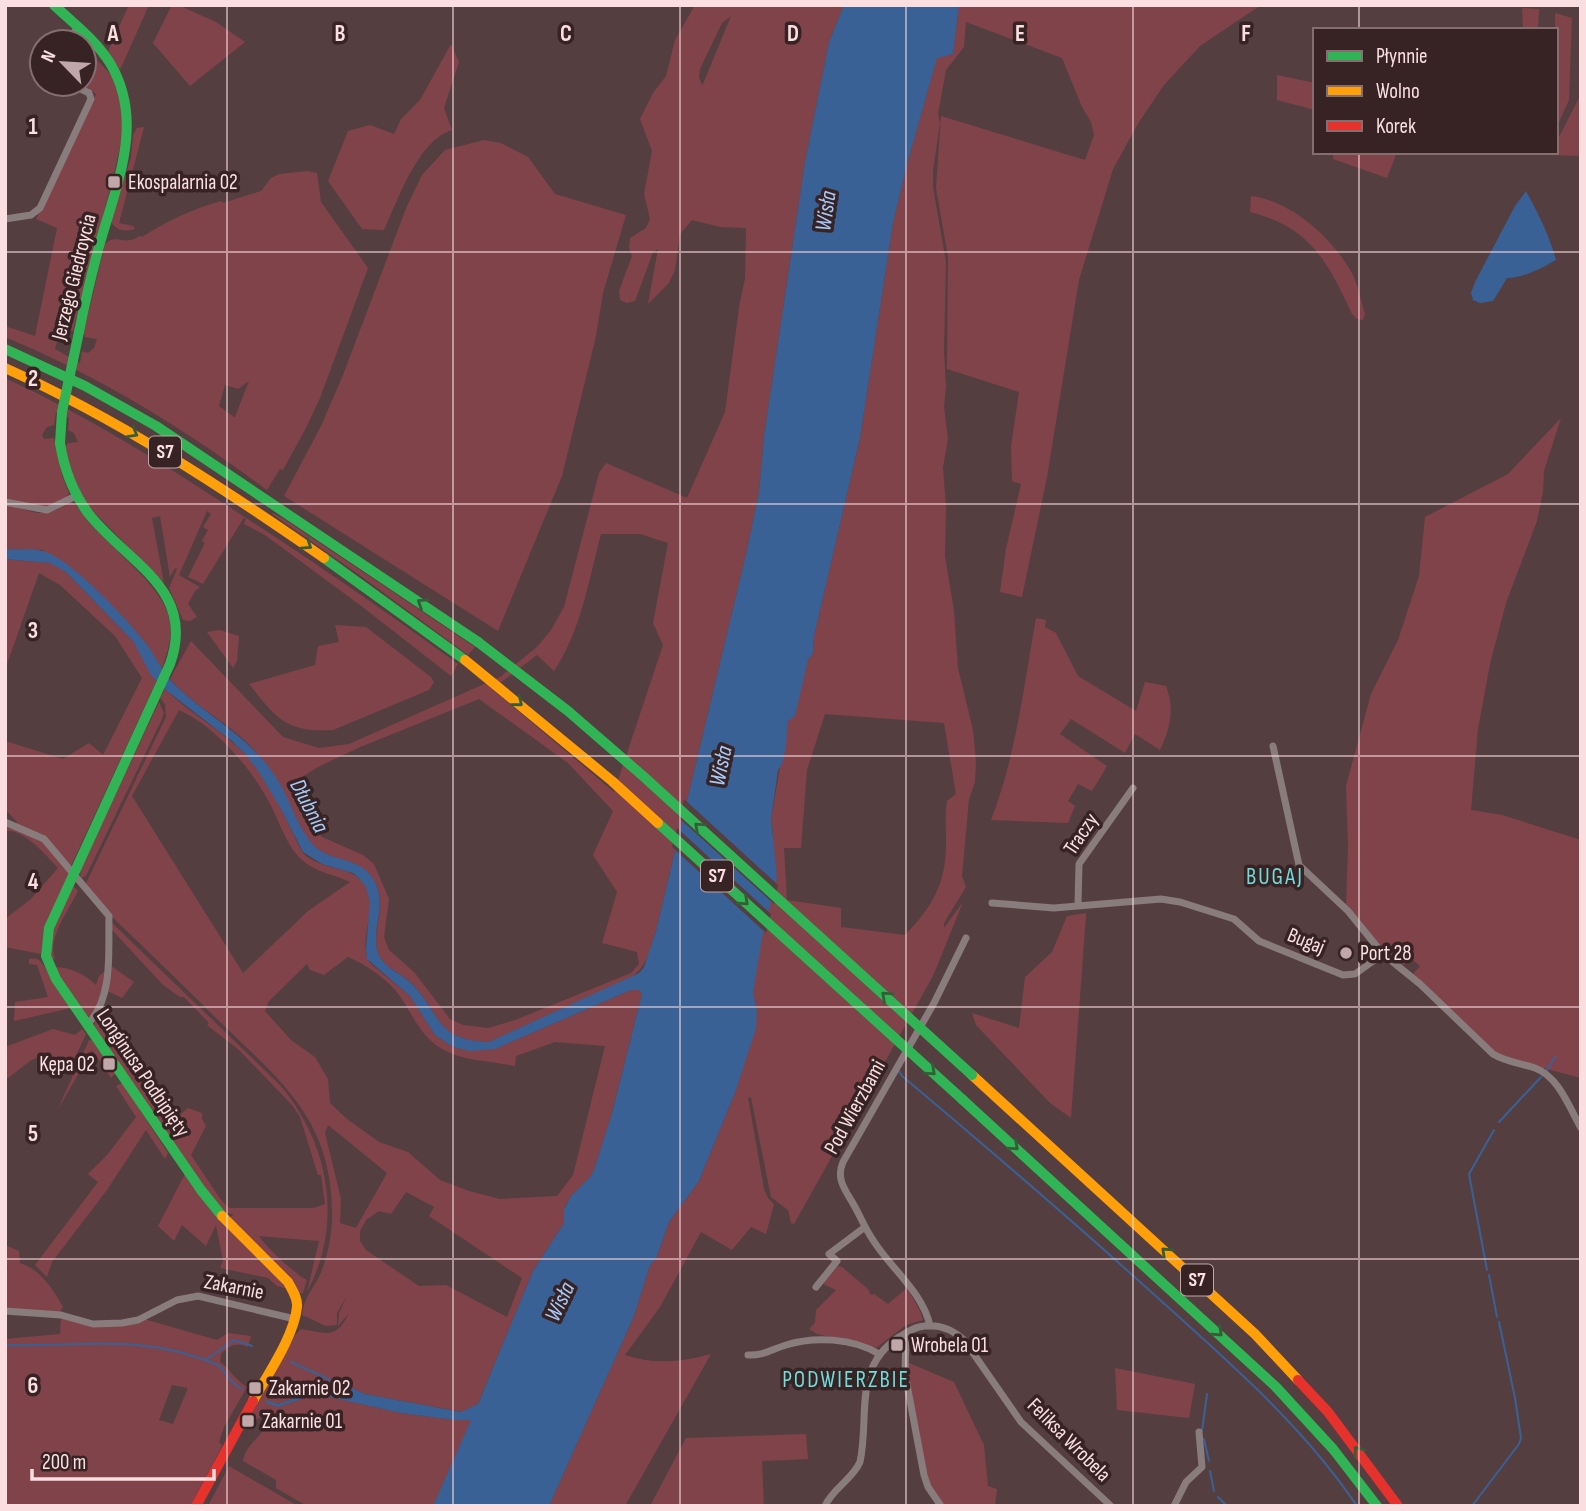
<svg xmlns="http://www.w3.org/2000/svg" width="1586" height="1511" font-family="'Sofia Sans Condensed',sans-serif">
<rect width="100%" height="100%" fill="#553e40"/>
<path fill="#81434a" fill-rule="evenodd" d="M129 5H149L120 70 108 51Z
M172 5H178L216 22 245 42 190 86 153 43Z
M695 5H844L829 42 805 162 764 436 759 492 747 550 656 931C648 952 649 965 630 978L489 1042C431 1040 442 1011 409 981 399 972 382 966 378 953 370 930 392 901 370 875 354 856 329 863 310 843 306 838 303 830 299 824 287 804 270 768 255 751 231 723 195 708 170 679L191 641 283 737 319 748 349 744 500 677 537 647 551 630 564 607 599 473 606 463 687 498 725 412 740 301 745 279 746 228 720 227 692 220 680 234 675 270 669 283 648 304 658 249 653 252 635 301 627 303 620 300 619 291 632 256 629 248 630 238 646 228 650 219 644 194 652 151 640 119 653 93 666 76 675 40ZM731 16 703 84 702 85 699 77 700 69 722 23ZM601 534H640L668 543 653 623 663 645 614 792 492 689 537 655 554 671C581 631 589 579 601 534ZM479 699 568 763 613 811 593 855 617 892 602 943 637 952 639 964 631 973 515 1020 488 1028 463 1025 450 1019 414 972 389 950 384 937 389 899 374 864 363 855 322 837 291 784 318 767 358 748Z
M959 5H1261L1200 46 1164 85 1139 122 1113 169 1079 280 1047 477 1022 597 1000 592 1006 549 1021 484 1012 481 1011 446 1019 392 947 369 948 257 936 188 941 116 1085 160 1094 135 1091 122 1082 107 1062 58 966 22 964 47 946 70 938 114 940 123 933 171V187L946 262 944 352 946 386 944 407 948 439 943 467 946 508 945 556 954 611 958 668 973 730 976 762 975 782 969 799 962 876 966 887 944 923V928L963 902 933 976 794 1224 791 1223 788 1210 771 1197 751 1098 748 1097 764 1189 768 1198 774 1204 766 1234 751 1227 732 1250 701 1232 660 1307 625 1355C653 1365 683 1362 711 1354L625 1506H549L634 1316 650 1265 656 1259 669 1222 699 1181 736 1090 757 1010 753 993 773 833 771 819 788 721 808 660 813 653 814 636 860 438 893 223 909 157 937 57 953 54ZM825 714 944 723 956 794 947 801C945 814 946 825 946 839 947 881 934 905 905 935L841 927V908L787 900 784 848H801L807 770Z
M1522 8 1539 9 1538 30H1523Z
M1555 13 1572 18 1569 100 1556 129Z
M451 44 459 62 444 108 452 130C418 140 398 200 384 230L362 229 328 181 348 131 370 125 394 134 401 119 420 100Z
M84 46 112 76 124 109V128L115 170 73 331 61 327 55 349 80 363 82 351 88 353 94 348 97 339 85 337 84 331 105 244C114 235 120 242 130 240 134 240 137 237 140 236L142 237C167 221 192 209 221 201L223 203 261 191 271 178 279 174 308 171 317 173 321 202 368 268 320 398 306 428 283 470 280 469 267 490C185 429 99 376 5 337V326L35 336 57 228 36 219 71 150 96 94 82 84ZM249 381 235 417H234L219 406 225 385 238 389Z
M1277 75 1315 83V110L1277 100Z
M1581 94V156L1551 155 1552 152H1556V143Z
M144 127 119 223 133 226 135 229C125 232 117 231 111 222L131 157 133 135 137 128Z
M484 140 501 143 528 157 555 194 626 215 603 293 596 336 562 476 498 631 284 496 321 426 343 375 407 206 422 175 445 150Z
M1333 152H1397L1387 178 1333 159Z
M1251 196C1292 201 1332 238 1352 273 1358 285 1361 301 1365 314L1363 320 1357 319 1352 314C1328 262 1310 227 1250 212Z
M5 378C88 416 164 464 240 514 314 562 387 612 458 664L451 676 360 605 265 535 244 524 246 518 243 519 203 584 188 577 205 543 202 541 208 530 203 527 211 514 207 511 179 575 200 587 195 591 188 604 197 617 190 621 183 620 169 588 177 569 175 568 170 577 160 516 152 518 164 583 88 506 77 490 64 449 68 443 78 442 74 433 68 430 69 418 56 412 54 425 47 427 42 435 44 439 54 438 62 475 69 493 67 497 49 507 5 499Z
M1561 418 1544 471 1543 492 1537 521 1506 603 1490 664 1478 729 1471 810 1502 815 1581 840V1078L1505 1058 1493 1052 1413 974 1420 966 1413 960 1403 965 1374 940 1346 907 1348 846 1346 786 1371 694 1398 640 1419 576 1425 517 1508 474Z
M71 502C79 506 83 515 89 522 110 547 154 580 166 609 175 630 169 648 162 668L145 642 42 550 5 549V505C38 511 40 521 71 502Z
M273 513 284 519 475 647 468 655 358 574 272 514Z
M5 559 50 563 64 570 133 641 157 680 71 866 45 837 17 825V822L5 809V741L63 759 89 743 103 755 142 678 115 636 60 585 39 573 5 670Z
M1036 618 1046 620 1045 627 1056 633 1078 676 1136 711 1145 682 1166 686C1175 709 1170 729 1160 750L1135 734 1125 753 1071 719 1060 734 1107 766 1092 791 1078 784 1068 801 1075 806 1068 823 991 820C1016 756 1024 685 1036 618Z
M335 625 366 627 431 677 434 682 429 690 333 730C286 733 276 718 249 684L315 665 318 646 339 642Z
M220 630 239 636 237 661 233 668 207 632Z
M165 689C194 718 233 735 258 769 270 786 280 806 289 825 294 834 298 846 304 854 321 871 351 864 365 885 380 909 356 941 370 963L410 996 435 1035 453 1047 467 1050 495 1049 631 990H639L642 994 612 1113 594 1170 590 1177 571 1196 564 1208V1223L533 1271 478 1404 462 1412 365 1394 343 1384 338 1392 320 1390 278 1404 267 1401 278 1407 316 1394 401 1413 454 1420 472 1419 433 1506H307L276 1488V1480L243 1461C245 1445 263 1436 268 1421L263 1417 259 1418 243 1430 296 1334 301 1329C327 1333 336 1340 349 1313L338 1326 339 1313 347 1296 337 1313V1325L326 1326 302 1315C303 1300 312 1290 319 1277 327 1260 331 1239 332 1220 334 1121 283 1083 218 1020 183 985 147 950 111 916L86 883 166 717 165 704 160 698ZM179 710C214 725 252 769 269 802 279 820 286 845 301 859 315 872 333 874 350 882L308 911 243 973 132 796ZM348 957C365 964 384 977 396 991 412 1011 418 1035 442 1049 463 1061 491 1061 515 1066L516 1056 555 1042 605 1046 573 1175 557 1196 500 1199 469 1191 440 1180 408 1152 379 1142 347 1119 330 1103 328 1079 315 1057 291 1040 265 1011 269 1001 307 964 310 970 324 975ZM328 1125 387 1173 356 1228 340 1223 341 1199 325 1133ZM406 1192 434 1207 429 1216 522 1278 507 1317 446 1285 419 1286 366 1250 360 1241V1231L366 1220 379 1211 391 1214Z
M159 702 164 713 161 721 86 876 81 878 80 871Z
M5 824 43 841 69 873 44 932 41 954 5 947V919L31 899 58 868C46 855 23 828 5 831Z
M73 886 78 891C69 910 47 938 55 959H51V936Z
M1086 913V916L1071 1118 1050 1103 976 1025 972 1013 1019 1028 1025 977 1052 952 1067 916Z
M110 921 280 1085C329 1143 344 1223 307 1292L319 1241 259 1236C263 1244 298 1277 307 1280L303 1293H299L290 1276 229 1218 234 1214 225 1213 205 1189 93 1029 96 1019 134 1071 146 1079 141 1087 168 1125 188 1108 202 1113V1119L206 1126 191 1155 221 1200 229 1208H314L325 1204 321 1175H318L300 1117 292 1105 239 1050 207 1025 209 1023 184 997H180L163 985 112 930Z
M29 959C34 959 36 958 40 961 43 963 67 1001 71 1008L14 1021 15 1002 48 997 37 965 29 964Z
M111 966 134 982 122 998 107 991 101 997 92 1017H86L54 967C72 968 83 973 96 985L99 976Z
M53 1029 75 1035 82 1029 86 1034 74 1060 67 1062C34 1048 32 1062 5 1080V1047Z
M89 1040H92L115 1074 111 1078 92 1050 57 1111Z
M122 1083 168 1153 165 1159 146 1130 107 1190 52 1262 47 1277 35 1265 98 1182 88 1174 108 1154 136 1117 116 1086Z
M185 1174 218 1218 289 1289 277 1286 268 1278 220 1268 223 1261 216 1225 206 1246 182 1225 174 1241 158 1226Z
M5 1245 19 1251 20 1263C40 1269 53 1289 63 1307L60 1312 5 1309V1273L8 1268 5 1267Z
M837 1266 842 1267 868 1289 871 1295 874 1294 888 1304 907 1288 920 1311 923 1320 906 1325 876 1348 817 1334 809 1329 815 1323 816 1310 836 1290 823 1284Z
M61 1317 86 1325 144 1319 217 1340 228 1333 251 1336 248 1347C236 1342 230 1345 221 1354L220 1362C231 1370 235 1380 247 1387L224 1427 219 1442 222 1445 219 1452 190 1506H5V1339L60 1334ZM172 1385 188 1388 173 1424 159 1420Z
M909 1363 954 1382 984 1445 988 1486 997 1489 995 1506H943C918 1478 914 1405 907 1367Z
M1115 1368 1195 1384 1189 1418 1117 1410Z
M806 1434 808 1459 762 1461 764 1506H650L686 1438Z
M229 1466 298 1506H208Z"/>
<path fill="#396195" d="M844 5H959L953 54 937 58 909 157 893 223 860 438 814 636 813 653 808 660 795 716 788 721C786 736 787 760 778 770L771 819 777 877 762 938 753 993 757 1010 756 1028 736 1090 699 1181 669 1222 656 1259 650 1265 634 1316 549 1506H433L471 1420H454L401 1413 316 1394 278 1407 266 1403 267 1400 278 1404 320 1390 337 1392 343 1384 365 1394 461 1412 478 1404 533 1271 564 1223V1209L571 1196 590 1177 594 1170 612 1113 642 994 639 990H631L495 1049 470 1051 453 1047 435 1035 410 996 367 959 366 948 370 902 366 887 360 879 353 873 322 864 303 852 280 807 257 769 245 754 233 742 167 691 151 675 133 641 66 572 50 563 5 559V549C17 550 31 548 42 551 68 556 127 619 144 641 155 654 162 672 174 684 208 717 248 735 275 776 289 796 295 822 310 841 325 863 357 855 372 877 389 903 372 925 377 949 380 966 399 972 410 982 442 1013 433 1040 489 1042L639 973 644 967 656 931 747 550 759 492 764 436 805 162 829 42Z
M1526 191C1538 213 1550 237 1556 260 1542 268 1523 278 1507 278L1493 301 1480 303 1473 300 1471 293 1475 282 1515 206Z"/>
<path fill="#553e40" d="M684 799 778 885 774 904 679 818Z
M677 828 771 914 766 933 672 847Z"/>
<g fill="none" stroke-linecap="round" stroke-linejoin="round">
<path stroke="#396195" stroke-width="2" d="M1547 1070 1555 1057
M899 1071 902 1076C989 1149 1075 1223 1159 1299 1230 1363 1303 1426 1357 1506
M1499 1122 1541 1077
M1487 1270 1469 1174 1494 1130
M1489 1275 1497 1317
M5 1345C82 1347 143 1333 218 1365 229 1374 226 1380 242 1389
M207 1359 234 1340 252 1346
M291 1362 341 1385
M1202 1431 1207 1394
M1204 1439 1209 1461
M1210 1471 1214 1491
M1218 1497 1227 1506
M1472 1506 1519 1444 1521 1438 1515 1398 1499 1322"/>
<path stroke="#897c7d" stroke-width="7" d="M65 42 78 28
M5 219 31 215 40 208 91 99 89 93 71 84
M5 502 47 510 76 496
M1273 746 1299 865 1348 911 1383 954
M5 822 44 839 109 916C108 951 114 998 87 1025
M992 903 1054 908 1161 899 1180 902 1234 919 1259 941 1343 975 1355 974 1383 954 1420 984 1493 1054C1506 1062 1520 1063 1535 1068 1559 1077 1569 1107 1581 1128
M1078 905 1079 864 1133 788
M816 1287 837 1261 829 1254 865 1227
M5 1311 61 1315 93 1324 122 1323 138 1320 177 1300 198 1296 295 1319
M930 1326C923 1292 890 1268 873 1240 866 1230 861 1218 855 1207 847 1192 835 1180 843 1162L934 1003 966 938
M906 1333 905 1374 924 1475 928 1487 941 1506
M748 1355C762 1356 773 1349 786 1345 814 1336 853 1338 879 1354
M825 1506C833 1488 852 1480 860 1462 870 1416 852 1368 899 1337 906 1333 911 1329 919 1327 936 1323 951 1328 964 1340L1021 1422 1111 1506
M1174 1506 1186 1482 1202 1467 1199 1432"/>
<path stroke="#30b455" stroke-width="10" d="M54 5C73 23 96 40 110 63 145 121 117 183 100 243 92 272 85 302 79 332
M5 349 85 386 156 426 478 642
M60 443C64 469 72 491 88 513 127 563 197 589 170 664L49 928 46 956 56 979 201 1190 222 1216
M324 558 465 660
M963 1100 1276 1387 1333 1449 1377 1506"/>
<path stroke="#ff9f0a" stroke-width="10" d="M5 368C118 419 222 487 324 558
M972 1075 1255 1334 1298 1380
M222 1216 288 1282C292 1290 298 1298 297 1307 294 1337 267 1375 253 1401"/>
<path stroke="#e5322d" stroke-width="10" d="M1298 1380 1328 1412 1398 1506
M196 1506 253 1401"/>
<path stroke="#30b455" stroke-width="10" d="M60 443 62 412 79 332
M478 642 568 711 643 776 972 1075
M658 823 963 1100"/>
<path stroke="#ff9f0a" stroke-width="10" d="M465 660 612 781 658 823"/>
</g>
<defs><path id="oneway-chevron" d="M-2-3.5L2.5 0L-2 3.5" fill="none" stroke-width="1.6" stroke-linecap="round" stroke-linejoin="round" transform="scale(1.75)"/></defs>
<g stroke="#345d38">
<use href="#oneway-chevron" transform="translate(133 433) rotate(30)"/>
<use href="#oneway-chevron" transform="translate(307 545) rotate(34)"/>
<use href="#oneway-chevron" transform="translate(422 603) rotate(-146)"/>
<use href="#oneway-chevron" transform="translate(518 702) rotate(39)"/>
<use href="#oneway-chevron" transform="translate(699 827) rotate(-138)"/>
<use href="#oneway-chevron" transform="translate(744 901) rotate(42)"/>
<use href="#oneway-chevron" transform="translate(886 996) rotate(-138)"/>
<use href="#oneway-chevron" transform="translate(931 1071) rotate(42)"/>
<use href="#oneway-chevron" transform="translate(1014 1146) rotate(42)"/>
<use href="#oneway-chevron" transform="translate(1166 1252) rotate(-137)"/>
<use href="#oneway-chevron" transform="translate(1218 1332) rotate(43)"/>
<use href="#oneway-chevron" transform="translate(1358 1451) rotate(-126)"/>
</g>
<path fill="none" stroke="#fbdfe0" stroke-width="2" stroke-opacity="0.55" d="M227 5V1506M453 5V1506M680 5V1506M906 5V1506M1133 5V1506M1359 5V30M1359 152V1506M5 252H1581M5 504H1581M5 756H1581M5 1007H1581M5 1259H1581"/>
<g fill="#c1a7a8" stroke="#372324" stroke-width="2.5">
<rect x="107" y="175" width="14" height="14" rx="3.5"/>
<circle cx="1346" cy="953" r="7"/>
<rect x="102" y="1057" width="14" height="14" rx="3.5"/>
<rect x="890" y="1338" width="14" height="14" rx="3.5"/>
<rect x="248" y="1381" width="14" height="14" rx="3.5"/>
<rect x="241" y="1414" width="14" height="14" rx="3.5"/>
</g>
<g text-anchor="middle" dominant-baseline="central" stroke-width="7" stroke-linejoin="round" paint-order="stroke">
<g fill="#372324" stroke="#c0a7a8" stroke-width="2">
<rect x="149" y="436.5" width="32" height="31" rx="5"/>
<rect x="701" y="860.5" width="32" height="31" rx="5"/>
<rect x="1181" y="1264.5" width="32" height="31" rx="5"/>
</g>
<g font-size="19" font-weight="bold" fill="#fbdfe0">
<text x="165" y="452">S7</text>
<text x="717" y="876">S7</text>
<text x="1197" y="1280">S7</text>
</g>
<g font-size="21" fill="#fbdfe0" stroke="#372324" text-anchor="start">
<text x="128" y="182">Ekospalarnia 02</text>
<text x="1360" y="953">Port 28</text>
<text x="95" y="1064" text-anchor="end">Kępa 02</text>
<text x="911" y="1345">Wrobela 01</text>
<text x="269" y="1388">Zakarnie 02</text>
<text x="262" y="1421">Zakarnie 01</text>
</g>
<g font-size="21" fill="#fbdfe0" stroke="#372324">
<text transform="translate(74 277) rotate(-76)">Jerzego Giedroycia</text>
<text transform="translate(1081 834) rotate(-56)">Traczy</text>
<text transform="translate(1306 941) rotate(22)">Bugaj</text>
<text transform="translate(143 1073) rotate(56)">Longinusa Podbipięty</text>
<text transform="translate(855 1107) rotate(-61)">Pod Wierzbami</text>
<text transform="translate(234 1287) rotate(11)">Zakarnie</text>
<text transform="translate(1069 1440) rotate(45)">Feliksa Wrobela</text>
</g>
<g font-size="23" font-style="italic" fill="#a5ccfc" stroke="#372324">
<text transform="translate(826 211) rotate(-82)">Wisła</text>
<text transform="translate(721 766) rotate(-78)">Wisła</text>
<text transform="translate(309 806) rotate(62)">Dłubnia</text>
<text transform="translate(560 1302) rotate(-65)">Wisła</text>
</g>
<g font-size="23" letter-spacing="2" fill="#70dcdb" stroke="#372324">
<text x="1275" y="877">BUGAJ</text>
<text x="846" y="1380">PODWIERZBIE</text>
</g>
</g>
<g font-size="23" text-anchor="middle" font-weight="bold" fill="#fbdfe0" stroke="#372324" stroke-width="7" stroke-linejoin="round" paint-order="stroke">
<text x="113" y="41">A</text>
<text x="340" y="41">B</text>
<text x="566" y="41">C</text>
<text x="793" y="41">D</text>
<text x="1020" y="41">E</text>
<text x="1246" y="41">F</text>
<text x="33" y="134">1</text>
<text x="33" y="386">2</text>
<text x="33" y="638">3</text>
<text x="33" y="889">4</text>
<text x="33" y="1141">5</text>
<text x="33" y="1393">6</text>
</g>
<rect width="1586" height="1511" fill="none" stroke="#fbdfe0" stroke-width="14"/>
<rect x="1313" y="28" width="245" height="126" fill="#372324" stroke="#856e6f" stroke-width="2"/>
<rect x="1327" y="51" width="35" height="10" fill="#30b455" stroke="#856e6f" stroke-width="2"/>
<text x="1376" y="63" font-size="21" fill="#fbdfe0">Płynnie</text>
<rect x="1327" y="86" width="35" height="10" fill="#ff9f0a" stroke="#856e6f" stroke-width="2"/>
<text x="1376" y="98" font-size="21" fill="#fbdfe0">Wolno</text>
<rect x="1327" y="121" width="35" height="10" fill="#e5322d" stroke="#856e6f" stroke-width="2"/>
<text x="1376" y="133" font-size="21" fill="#fbdfe0">Korek</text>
<g transform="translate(63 63) rotate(295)"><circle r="33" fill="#372324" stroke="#856e6f" stroke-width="2"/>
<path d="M0-5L12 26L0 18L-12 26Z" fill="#c1a7a8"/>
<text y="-10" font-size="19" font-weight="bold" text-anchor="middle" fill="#fbdfe0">N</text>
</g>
<path d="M32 1469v10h182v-10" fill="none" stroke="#fbdfe0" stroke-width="3.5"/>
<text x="42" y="1469" font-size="21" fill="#fbdfe0" stroke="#372324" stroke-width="5" paint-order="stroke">200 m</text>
</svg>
